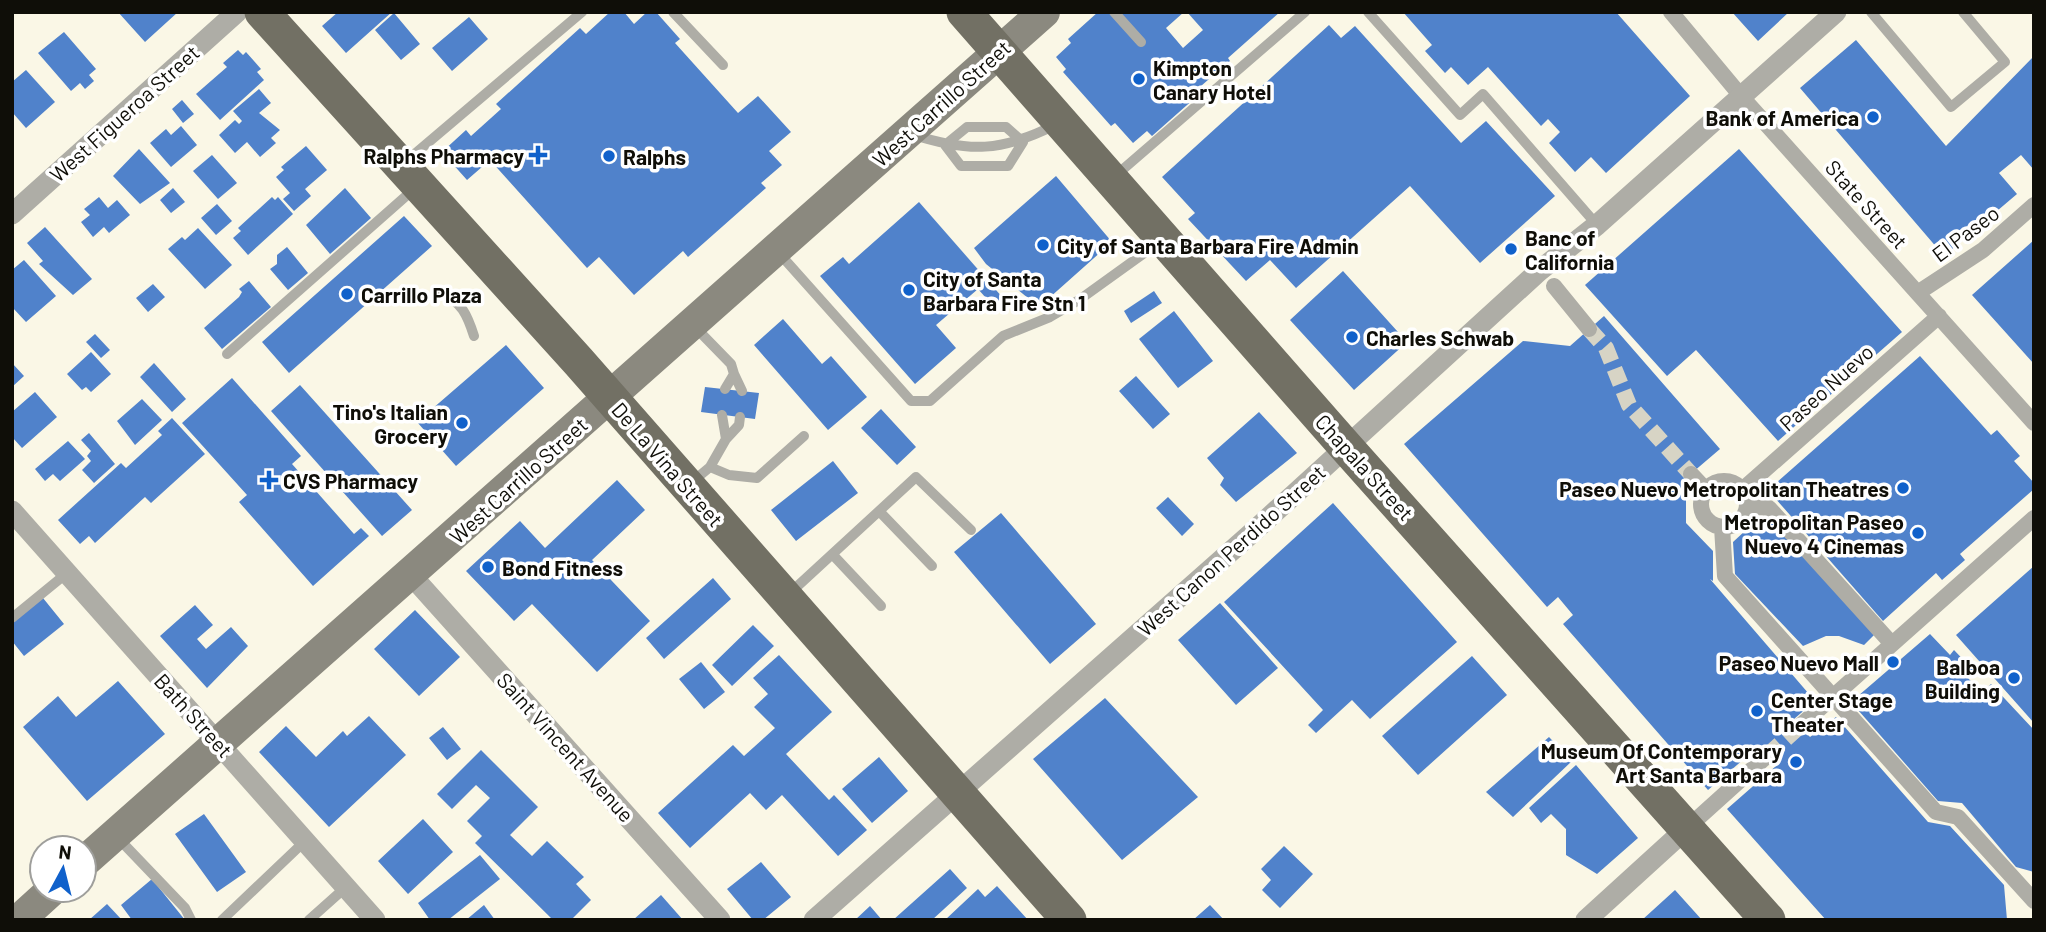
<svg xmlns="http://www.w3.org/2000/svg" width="2046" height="932" font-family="Barlow,sans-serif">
<rect width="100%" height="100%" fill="#faf7e6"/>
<path fill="#5082cb" d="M118 12H178L145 42Z
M338 12H392L346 53 322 26Z
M610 12H624L634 24 647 12H656L680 39 675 43 738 113 758 96 791 132 769 151 782 165 761 183 766 188 688 257 683 251 634 295 599 257 587 268 490 160 467 180 442 152 466 130 471 136 501 109 496 104 580 28 586 34Z
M1098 12H1184L1166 28 1183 48 1203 30 1187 12H1280L1228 58 1230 61 1201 86 1204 90 1152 136 1147 131 1133 143 1115 123 1111 126 1063 72 1066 69 1056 57 1071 43 1068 39Z
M1403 12H1616L1690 96 1606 173 1591 157 1575 172 1549 143 1560 132 1548 119 1541 126 1488 67 1468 85 1451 67 1445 73 1425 51 1432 45Z
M1732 12H1789L1758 41Z
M394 13 420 44 401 60 375 30Z
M469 17 488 39 452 71 432 48Z
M1329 25 1341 38 1355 26 1461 143 1486 121 1555 196 1480 263 1410 186 1296 288 1270 260 1246 281 1188 219 1195 213 1162 177Z
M64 32 96 69 89 75 94 81 85 89 80 83 71 91 38 53Z
M1856 40 1946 146 2034 56V170L2021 155 1999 173 2017 194 1944 256 1800 88Z
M238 50 243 55 246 52 261 69 257 72 264 80 220 120 196 94 227 67 223 63Z
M26 70 55 102 26 128 12 112V82Z
M259 89 271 103 259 113 280 130 271 138 276 143 260 157 247 142 235 153 219 135 235 120 239 124 242 121 233 111Z
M182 100 194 114 183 123 172 109Z
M181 126 197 145 171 167 150 143 166 129 171 135Z
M306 146 327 170 305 189 311 196 294 211 283 199 290 193 276 177 284 170 281 167Z
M139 149 170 183 140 204 113 176Z
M1739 149 1902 332 1778 441 1696 350 1667 376 1585 285Z
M212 155 237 183 218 199 193 171Z
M1056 176 1112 242 1039 307 986 264 974 248Z
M173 188 185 202 171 213 160 200Z
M345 188 371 218 330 254 306 225Z
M99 197 108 208 117 200 130 215 109 233 104 227 93 237 81 222 90 215 84 209Z
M272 197 275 200 278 197 293 214 248 255 233 238 241 231 238 228Z
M919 202 1003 298 994 307 978 289 936 325 956 348 915 384 820 276 843 257 849 264Z
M217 204 232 221 216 235 201 218Z
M404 216 432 246 289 373 262 342Z
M45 227 92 279 73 295 39 264 43 261 27 243Z
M198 228 232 265 205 289 168 249 182 237 185 240Z
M2034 240V364L1972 295Z
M287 247 308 273 288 290 270 269 277 264V255Z
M24 260 56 296 26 322 12 307V270Z
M1343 271 1407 342 1354 390 1290 320Z
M249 281 271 307 222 349 204 328 239 297 242 292 239 289Z
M153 284 165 297 148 312 136 298Z
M1154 291 1162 303 1131 323 1124 311Z
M1174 311 1213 361 1178 388 1139 339Z
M1604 316 1720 449 1686 478V523L1713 551V581L1710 579 1815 701 1794 719 1810 737 1836 717 1928 822 1950 826 2004 885 2007 920H1826L1727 809 1776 766 1759 746 1708 790 1563 624 1573 615 1558 597 1547 607 1404 444 1523 341 1570 346Z
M783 319 822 364 831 356 867 397 828 430 754 345Z
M95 334 110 350 101 358 86 342Z
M506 345 544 388 456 466 417 422Z
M91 352 111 374 91 392 86 387 82 390 67 374Z
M1920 356 1991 435 1997 430 2020 456 2014 461 2034 483V489L1960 554 1965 560 1942 580 1936 573 1883 621 1768 490Z
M12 363 24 376 12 387Z
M154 363 186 399 172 412 140 377Z
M1136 376 1170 414 1153 429 1119 391Z
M232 378 301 456 292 464 354 534 361 528 369 536 313 586 239 502 247 495 182 423Z
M300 385 412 510 382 536 271 411Z
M705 387 759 393 755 419 701 412Z
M35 392 57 417 22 448 12 437V412Z
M142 399 162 420 135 445 117 421Z
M881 409 916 447 897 465 861 428Z
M1259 412 1297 453 1236 502 1220 485 1224 478 1207 458Z
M172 418 205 454 151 503 145 497 95 543 89 536 80 544 58 520 121 463 126 468 162 435 158 431Z
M89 433 115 464 94 483 82 470 91 461 87 456 91 451 81 440Z
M68 441 85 459 60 481 53 474 45 481 35 469Z
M833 461 858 493 796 541 771 510Z
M617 480 645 510 592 560 650 621 597 672 532 604 514 621 466 571 520 521 545 548Z
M1168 497 1194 524 1182 536 1156 508Z
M1333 503 1457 642 1370 719 1352 700 1316 733 1308 725 1323 710 1224 602Z
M1001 513 1096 624 1050 664 954 552Z
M1759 518 1770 519 1875 634 1864 645 1839 636H1826L1803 646 1735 574 1733 542Z
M2034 566V723L1956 635Z
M713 578 731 599 664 659 646 638Z
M43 598 64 624 24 656 12 641V622Z
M1220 603 1278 668 1236 705 1178 640Z
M195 605 213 625 197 639 206 649 231 627 248 646 207 688 160 636Z
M415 610 460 657 419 696 374 649Z
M753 625 774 646 732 686 712 665Z
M1930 634 1950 655 1954 650 1975 672 1968 678 1982 693 1991 684 2034 730V872L2016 867 1962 803 1938 801 1851 702Z
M779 655 832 712 786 754 829 800 834 795 867 830 838 856 782 795 766 810 750 793 690 848 658 813 733 745 744 756 775 728 754 707 768 694 753 678Z
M1472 656 1507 695 1418 775 1382 736Z
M701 662 725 692 704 709 679 679Z
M118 681 165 734 87 801 23 727 58 696 76 717Z
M1105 698 1198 797 1122 860 1033 759Z
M369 716 406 755 329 827 259 752 286 726 316 757 343 731 347 736Z
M443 727 461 749 447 760 429 738Z
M1549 737 1572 761 1513 817 1486 792Z
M481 750 538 807 510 835 532 856 547 841 584 877 576 884 591 900 571 920H553L475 843 482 836 467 821 490 798 476 785 452 809 437 794Z
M879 757 908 791 872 823 842 789Z
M1576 765 1638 838 1597 874 1566 855V829L1551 814 1541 823 1529 808Z
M204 814 246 872 217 892 175 834Z
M423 819 453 852 408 894 378 861Z
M1284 846 1313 874 1280 908 1262 890 1271 880 1261 869Z
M480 855 500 879 448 920H430L418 903Z
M761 862 791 897 763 920H753L727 889Z
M950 869 967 888 932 920H893Z
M152 879 185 920H132L121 905Z
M997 886 1028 920H945L978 889 985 897Z
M1675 890 1702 920H1642Z
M661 895 683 920H633Z
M107 904 122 920H89Z
M484 905 495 920H466Z
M1210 905 1224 920H1193Z
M870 906 882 920H855Z"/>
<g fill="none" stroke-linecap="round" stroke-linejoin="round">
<path stroke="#d7d4c5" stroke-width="16" stroke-dasharray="16 8" stroke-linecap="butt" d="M1589 329 1606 348 1629 405 1691 474
M1768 755 1800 726"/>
<path stroke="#aeada6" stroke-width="10" d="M673 12 723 65
M1114 12 1141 42
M1368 12 1460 115 1483 94 1597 225
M1871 12 1951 107 2005 62 1963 12
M967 127H1006L1023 142 1008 166H961L945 145Z
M911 134C969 153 1002 152 1057 124
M404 163 582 12
M1114 177 1305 12
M778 252 911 401H930L1003 336 1050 317 1079 300 1161 241
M441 292C462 303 467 314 474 336
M694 326 731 364 734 374 725 389
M227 354 414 189
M734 374 742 391
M726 439 739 425 740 417
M710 467 729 475 757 478 804 436
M692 482 710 467 726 439 722 415
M879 511 932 566
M833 555 881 606
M790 593 916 477 971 530
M12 618 67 573
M117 837 185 908 191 920
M222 920 305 841
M309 920 346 887"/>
<path stroke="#aeada6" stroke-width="16" d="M1671 12 1741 96 2034 423
M1554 286 1589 329
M1919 292 1983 250 2034 205
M1691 474 1706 490
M1701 504a23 23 0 1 1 46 0a23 23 0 1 1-46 0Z
M1742 490 1939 316
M1747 507 1769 508 1892 644
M1722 527 1725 576 1936 812 1958 817 2034 901
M1800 726 2034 518
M1687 828 1768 755"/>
<path stroke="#aeada6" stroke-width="21" d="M12 214 237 12
M12 511 375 920
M411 575 720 920
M814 920 1254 531 1539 271 1597 225 1836 12
M1586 920 1687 828"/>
<path stroke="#8b897f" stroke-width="32" d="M84 862 1044 12
M19 920 52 890"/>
<path stroke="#727064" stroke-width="35" d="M262 12 578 361 1069 920
M964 12 1346 447 1768 920"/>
</g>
<g fill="#1061cb" stroke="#fff" stroke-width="2.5">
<circle cx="1139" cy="79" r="7"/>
<circle cx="1873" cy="117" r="7"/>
<path d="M534.5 144.5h7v7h7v7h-7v7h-7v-7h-7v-7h7z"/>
<circle cx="609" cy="156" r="7"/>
<circle cx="1043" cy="245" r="7"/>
<circle cx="1511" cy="249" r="7"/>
<circle cx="909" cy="290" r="7"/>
<circle cx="347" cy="294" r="7"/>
<circle cx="1352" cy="337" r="7"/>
<circle cx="462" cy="423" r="7"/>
<path d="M265.5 469.5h7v7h7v7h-7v7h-7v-7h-7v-7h7z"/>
<circle cx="1903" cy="488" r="7"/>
<circle cx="1918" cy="533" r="7"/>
<circle cx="488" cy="567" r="7"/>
<circle cx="1893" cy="662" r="7"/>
<circle cx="2014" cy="678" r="7"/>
<circle cx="1757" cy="711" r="7"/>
<circle cx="1796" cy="762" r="7"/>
</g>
<g text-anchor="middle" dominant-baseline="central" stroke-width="7" stroke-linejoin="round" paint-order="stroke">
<g font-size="21" font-weight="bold" fill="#0f0e08" stroke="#fff" text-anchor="start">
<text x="1153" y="67">Kimpton<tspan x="1153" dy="24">Canary Hotel</tspan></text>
<text x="1859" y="117" text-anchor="end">Bank of America</text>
<text x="524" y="155" text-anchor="end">Ralphs Pharmacy</text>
<text x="623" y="156">Ralphs</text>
<text x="1525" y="237">Banc of<tspan x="1525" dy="24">California</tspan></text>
<text x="1057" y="245">City of Santa Barbara Fire Admin</text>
<text x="923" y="278">City of Santa<tspan x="923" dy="24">Barbara Fire Stn 1</tspan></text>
<text x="361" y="294">Carrillo Plaza</text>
<text x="1366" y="337">Charles Schwab</text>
<text x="448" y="411" text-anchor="end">Tino's Italian<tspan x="448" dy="24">Grocery</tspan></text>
<text x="283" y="480">CVS Pharmacy</text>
<text x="1889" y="488" text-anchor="end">Paseo Nuevo Metropolitan Theatres</text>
<text x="1904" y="521" text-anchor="end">Metropolitan Paseo<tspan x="1904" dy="24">Nuevo 4 Cinemas</tspan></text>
<text x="502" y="567">Bond Fitness</text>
<text x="1879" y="662" text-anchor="end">Paseo Nuevo Mall</text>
<text x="2000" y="666" text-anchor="end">Balboa<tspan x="2000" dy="24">Building</tspan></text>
<text x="1771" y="699">Center Stage<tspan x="1771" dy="24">Theater</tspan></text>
<text x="1782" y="750" text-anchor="end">Museum Of Contemporary<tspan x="1782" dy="24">Art Santa Barbara</tspan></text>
</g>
<g font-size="21" fill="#0f0e08" stroke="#fff">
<text transform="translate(941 103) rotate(-42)">West Carrillo Street</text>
<text transform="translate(124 113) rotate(-42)">West Figueroa Street</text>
<text transform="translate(1867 204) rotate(48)">State Street</text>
<text transform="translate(1965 233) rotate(-37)">El Paseo</text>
<text transform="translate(1826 387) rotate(-42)">Paseo Nuevo</text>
<text transform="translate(668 464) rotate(49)">De La Vina Street</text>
<text transform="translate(1365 467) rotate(48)">Chapala Street</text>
<text transform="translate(518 480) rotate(-42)">West Carrillo Street</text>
<text transform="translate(1231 550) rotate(-42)">West Canon Perdido Street</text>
<text transform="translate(194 715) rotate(48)">Bath Street</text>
<text transform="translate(566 747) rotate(48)">Saint Vincent Avenue</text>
</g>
</g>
<rect width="2046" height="932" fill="none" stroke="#0f0e08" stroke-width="28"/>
<g transform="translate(63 869) rotate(7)"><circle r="33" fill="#ffffff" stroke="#9f9f9c" stroke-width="2"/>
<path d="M0-5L12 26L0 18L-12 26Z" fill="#1061cb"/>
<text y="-10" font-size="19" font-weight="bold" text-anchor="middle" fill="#0f0e08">N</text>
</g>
</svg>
